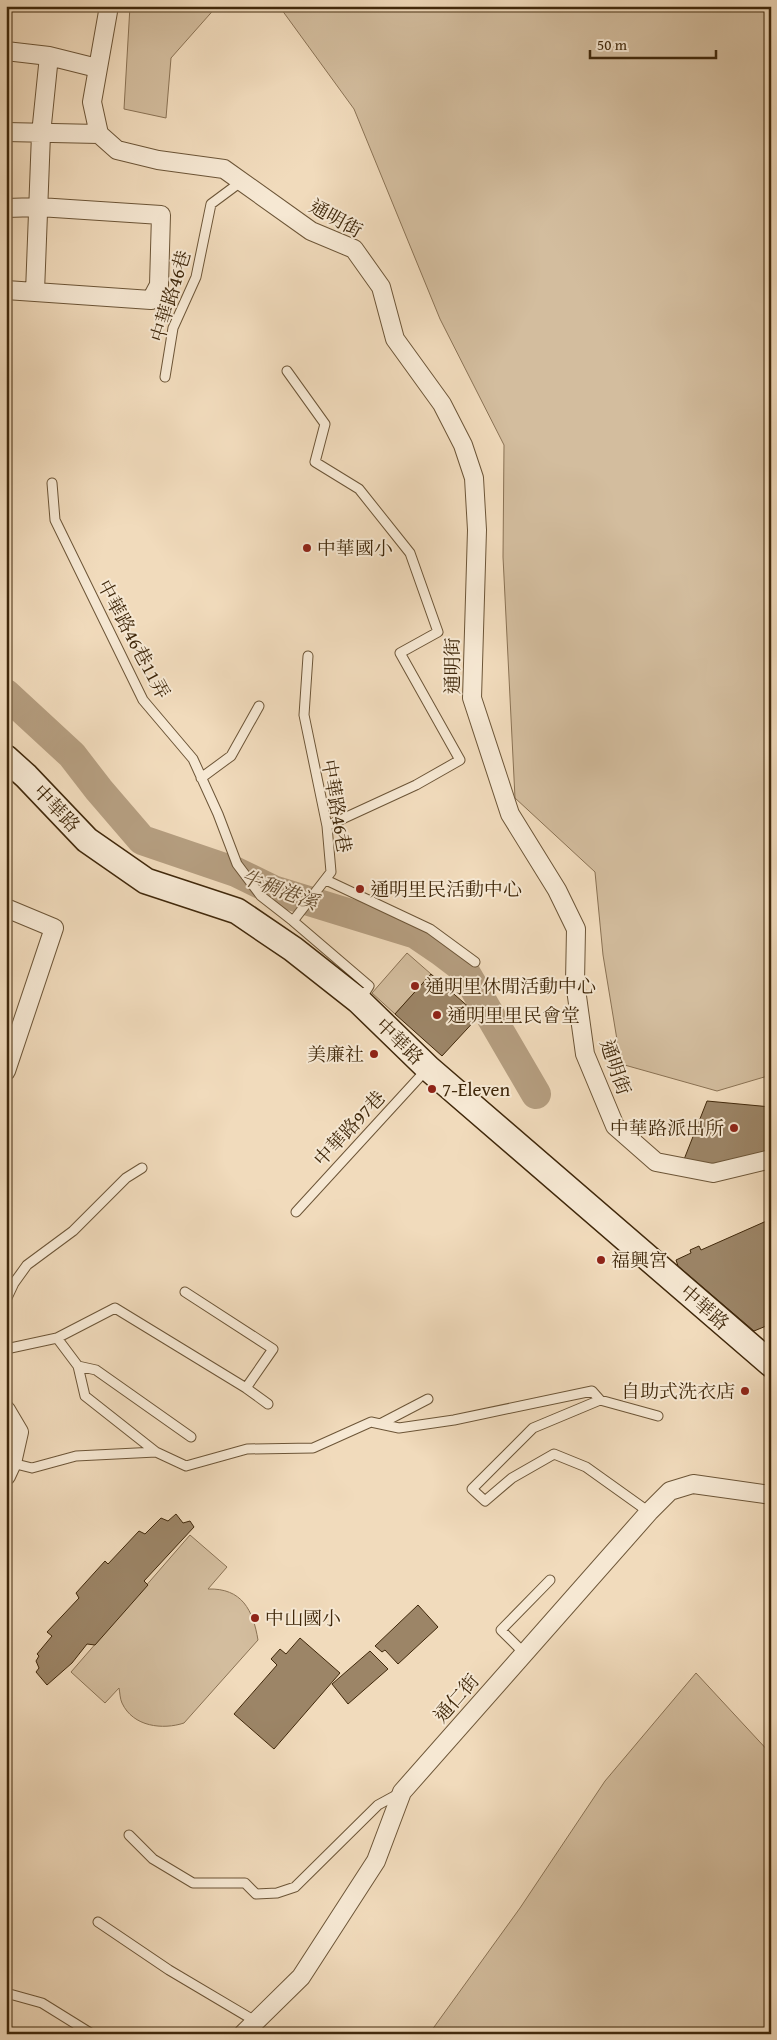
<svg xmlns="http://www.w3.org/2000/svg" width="777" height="2040" font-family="'Gentium Book Plus','Noto Serif TC',serif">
<rect width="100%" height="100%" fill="#f1dbbc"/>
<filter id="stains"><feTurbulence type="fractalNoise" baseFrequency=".004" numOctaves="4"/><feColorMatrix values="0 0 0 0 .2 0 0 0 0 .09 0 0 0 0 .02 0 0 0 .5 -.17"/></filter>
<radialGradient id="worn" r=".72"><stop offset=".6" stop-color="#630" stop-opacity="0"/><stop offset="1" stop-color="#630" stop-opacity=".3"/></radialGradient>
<path fill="#d3bd9e" stroke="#8a7254" d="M130 6H217L171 58 166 118 124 109Z
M279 6H771V1075L717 1091 621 1064 603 955 595 872 515 798 503 557 504 445 440 319 354 109Z
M407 953 431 974 395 1014 372 993Z
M190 1535 227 1567 208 1589C242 1588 253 1610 258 1640L184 1723C163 1730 133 1727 122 1703 120 1699 120 1693 119 1688L105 1703 71 1672Z
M696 1673 771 1754V2034H429L520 1908 605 1781Z"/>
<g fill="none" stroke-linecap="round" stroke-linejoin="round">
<path stroke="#b59e80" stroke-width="30" d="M6 694 72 755 99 790 142 840 236 872 273 890 416 934 441 951 462 967 536 1094"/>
</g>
<path fill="#9c8567" stroke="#40280b" d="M431 974 479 1016 442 1056 395 1014Z
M707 1101 771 1107V1149L719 1166 683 1162Z
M771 1219V1324L754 1331 678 1266 676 1260 691 1253 690 1250 699 1246 701 1250Z
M176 1514 183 1523 190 1521 194 1527 144 1581 148 1585 95 1645 87 1644 72 1663 47 1685 36 1672 39 1668 36 1661 39 1656 37 1654 52 1636 47 1632 79 1598 76 1593 105 1561 108 1564 139 1531 145 1534 161 1518 168 1521Z
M418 1605 438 1627 398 1664 385 1650 382 1652 375 1646Z
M300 1638 340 1673 274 1749 234 1714 277 1665 271 1659 280 1649 286 1654Z
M370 1651 388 1669 348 1704 332 1684Z"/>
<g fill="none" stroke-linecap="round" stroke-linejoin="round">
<defs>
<path id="lane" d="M287 371 325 424 315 462 359 489 410 553 438 632 400 653 460 760 416 785 327 826
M165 377 173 328 196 277 211 204 242 181
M52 483 55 520 143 700 193 759 218 814 237 864 261 896 293 921
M308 656 304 715 327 826 331 872 293 921 369 986 361 999
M201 778 231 756 259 706
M326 880 430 929 475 962
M296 1212 427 1069
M185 1292 273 1349 246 1388
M6 1300 14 1283 27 1265 73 1231 126 1178 142 1168
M57 1338 78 1366 96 1370 191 1437
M6 1349 57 1338 115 1308 246 1388 268 1404
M78 1366 85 1396 156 1452
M380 1424 428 1399
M12 1463 32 1468 76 1456 156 1452 186 1466 247 1449 313 1448 371 1422 399 1428 454 1420 592 1391 600 1400
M649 1512 586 1467 554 1454 512 1478 485 1501 472 1489 533 1428 600 1400 658 1416
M524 1653 501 1630 550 1580
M129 1835 153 1859 193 1883H245L256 1894 277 1893 295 1887 378 1805 400 1793
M98 1922 169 1970 255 2021
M6 1993 42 2003 92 2034"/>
<path id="street" d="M109 6 92 102 99 134 117 150 158 160 224 169 311 231 354 249 381 287 395 339 442 404 463 445 474 478 477 530 472 698 510 814 557 890 576 929 575 982 585 1054 615 1126 656 1162 713 1173 771 1159
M6 51 49 56 97 68
M6 132 99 134
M6 208 39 207 161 215 159 285 151 300 6 290
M35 292 41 134 49 56
M6 908 54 928 6 1071
M6 1410 19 1432 12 1463 6 1476
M243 2034 301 1977 376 1861 402 1792 649 1512 670 1491 693 1484 771 1495"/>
<path id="secondary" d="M6 758 26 776 87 840 146 881 237 911 293 949 359 1001 428 1068 771 1364"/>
</defs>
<use href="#lane" stroke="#6c5537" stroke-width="11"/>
<use href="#street" stroke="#6c5537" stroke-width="20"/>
<use href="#secondary" stroke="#40280b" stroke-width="28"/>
<use href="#lane" stroke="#f6e8d3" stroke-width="9"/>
<use href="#street" stroke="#f6e8d3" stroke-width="18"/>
<use href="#secondary" stroke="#f6e8d3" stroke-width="25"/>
</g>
<g fill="#8f2418" stroke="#f6e8d3" stroke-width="2">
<circle cx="307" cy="548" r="5"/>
<circle cx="360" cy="889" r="5"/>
<circle cx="415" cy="986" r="5"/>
<circle cx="437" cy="1015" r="5"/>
<circle cx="374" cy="1054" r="5"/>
<circle cx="432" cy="1089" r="5"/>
<circle cx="734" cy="1128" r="5"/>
<circle cx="601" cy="1260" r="5"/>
<circle cx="745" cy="1391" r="5"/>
<circle cx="255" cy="1618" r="5"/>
</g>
<g text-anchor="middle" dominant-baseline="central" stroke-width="4" stroke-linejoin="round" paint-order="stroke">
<g font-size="19" fill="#40280b" stroke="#f6e8d3">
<text transform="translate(336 218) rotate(29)">通明街</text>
<text transform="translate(170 296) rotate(-73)">中華路46巷</text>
<text transform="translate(134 639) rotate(62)">中華路46巷11弄</text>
<text transform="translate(452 666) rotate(-90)">通明街</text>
<text transform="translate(337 806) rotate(80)">中華路46巷</text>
<text transform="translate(57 808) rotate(46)">中華路</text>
<text transform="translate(400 1041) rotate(44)">中華路</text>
<text transform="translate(616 1067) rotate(71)">通明街</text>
<text transform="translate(349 1128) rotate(-47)">中華路97巷</text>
<text transform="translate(705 1307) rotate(41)">中華路</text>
<text transform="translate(456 1698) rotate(-49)">通仁街</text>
</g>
<g font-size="19" fill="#40280b" stroke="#f6e8d3" text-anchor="start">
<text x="317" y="548">中華國小</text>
<text x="370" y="889">通明里民活動中心</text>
<text x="425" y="986">通明里休閒活動中心</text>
<text x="447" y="1015">通明里里民會堂</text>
<text x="364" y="1054" text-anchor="end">美廉社</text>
<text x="442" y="1089">7-Eleven</text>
<text x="724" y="1128" text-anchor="end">中華路派出所</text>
<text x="611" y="1260">福興宮</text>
<text x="735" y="1391" text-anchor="end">自助式洗衣店</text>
<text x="265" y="1618">中山國小</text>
</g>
<g font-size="20" font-style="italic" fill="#634b2e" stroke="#f6e8d3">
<text transform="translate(280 889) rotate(20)">牛稠港溪</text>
</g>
</g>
<rect width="777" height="2040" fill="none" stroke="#f1dbbc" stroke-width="25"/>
<rect x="8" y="8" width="762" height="2025" fill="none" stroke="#40280b" stroke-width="2.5"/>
<rect x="12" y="12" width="752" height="2015" fill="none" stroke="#40280b"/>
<path d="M590 50v8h126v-8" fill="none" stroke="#40280b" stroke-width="2.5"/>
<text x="597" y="50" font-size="15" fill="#40280b" stroke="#f6e8d3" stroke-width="4" paint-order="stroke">50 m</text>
<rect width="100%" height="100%" filter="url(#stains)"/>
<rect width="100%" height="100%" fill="url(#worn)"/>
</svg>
